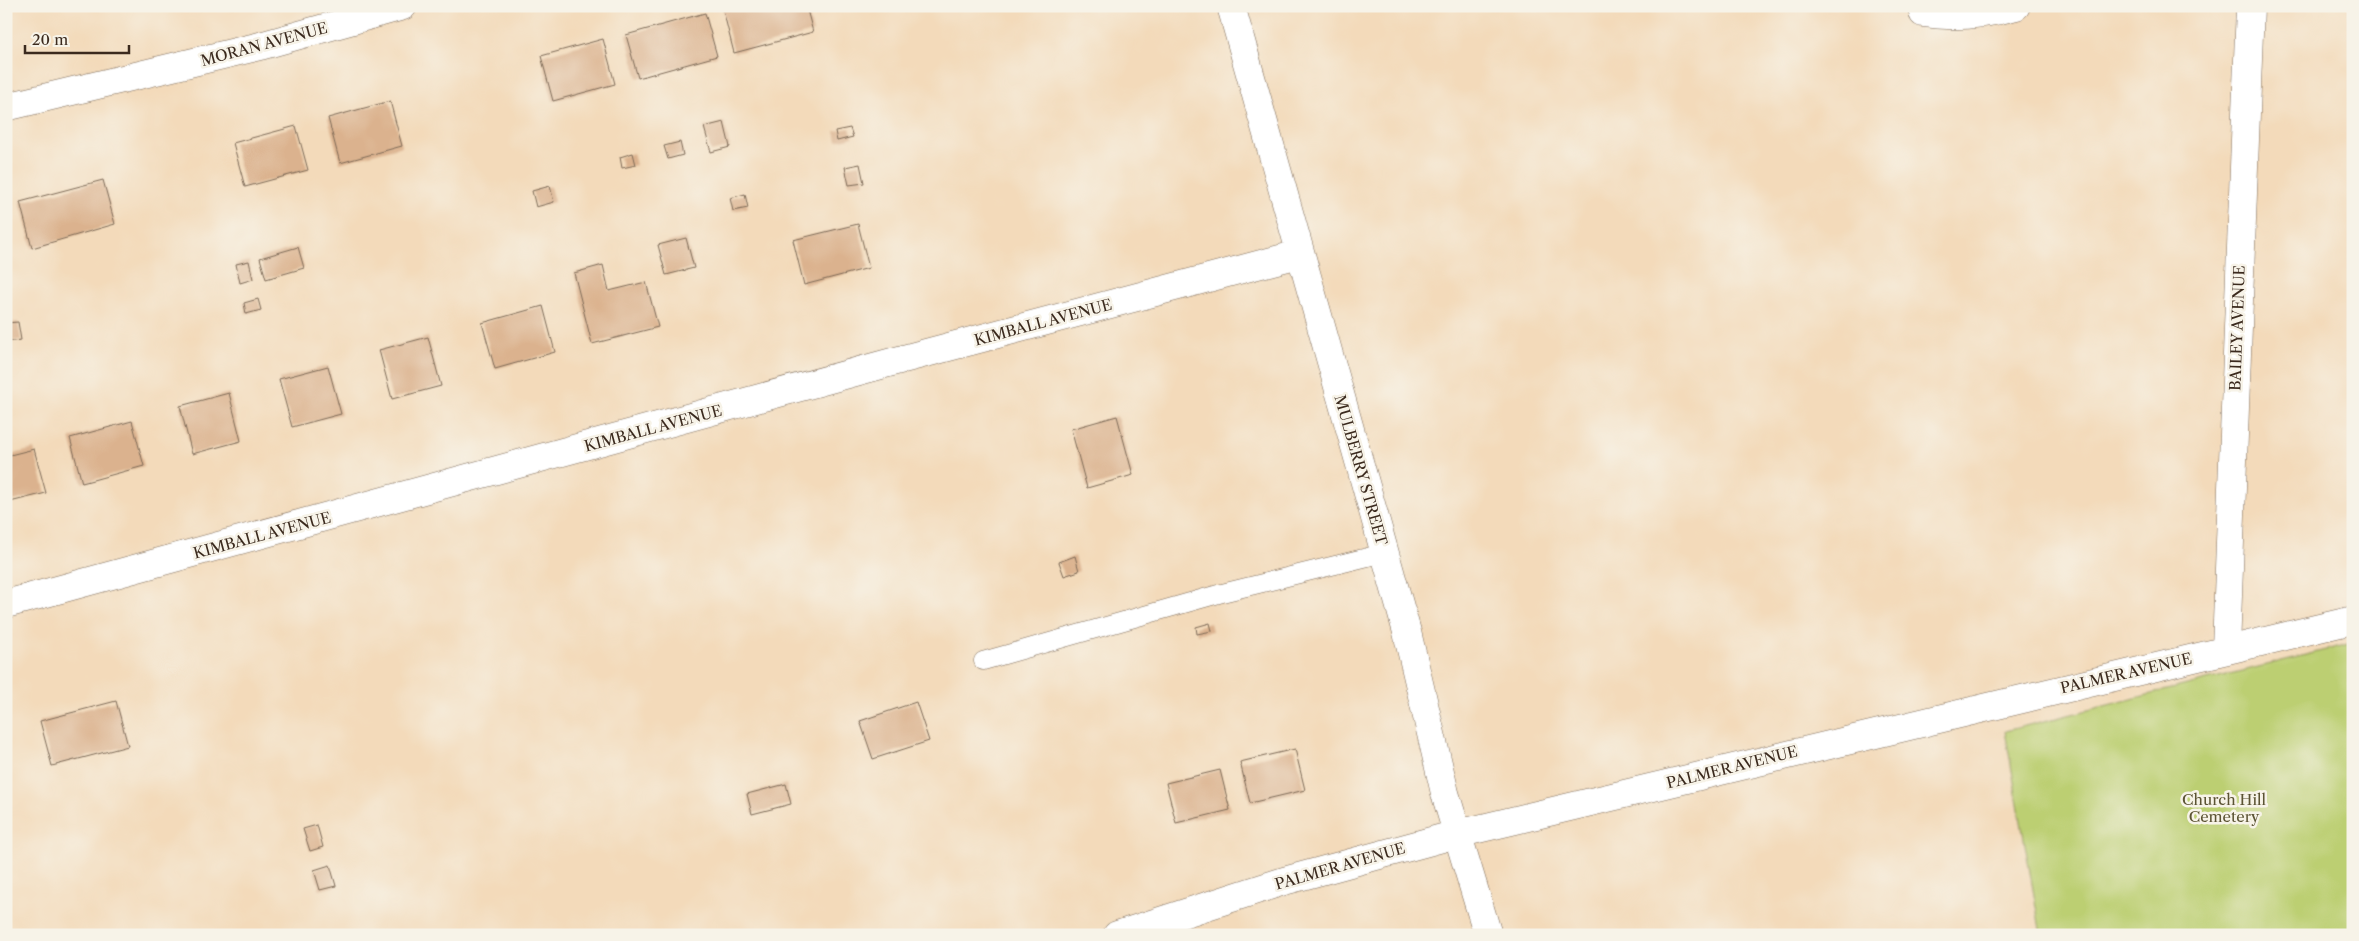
<svg xmlns="http://www.w3.org/2000/svg" width="2359" height="941" font-family="'Libre Caslon Text',serif">
<rect width="100%" height="100%" fill="#f7f3e8"/>
<filter id="ink" filterUnits="userSpaceOnUse"><feTurbulence type="fractalNoise" baseFrequency=".02" numOctaves="2"/><feDisplacementMap in="SourceGraphic" scale="10" xChannelSelector="R" yChannelSelector="G"/><feConvolveMatrix kernelMatrix="1 2 1 2 8 2 1 2 1" color-interpolation-filters="sRGB"/></filter>
<filter id="wash" filterUnits="userSpaceOnUse"><feTurbulence type="fractalNoise" baseFrequency=".0096" numOctaves="4" result="noise"/><feDisplacementMap in="SourceGraphic" scale="20" xChannelSelector="R" yChannelSelector="G"/><feGaussianBlur stdDeviation="1.12" result="paint"/><feColorMatrix in="noise" values="0 0 0 0 0 0 0 0 0 0 0 0 0 0 0 0 0 1.4 0 .05"/><feComposite in="paint" operator="in"/></filter>
<g filter="url(#wash)">
<rect width="100%" height="100%" fill="#f3daba"/>
<path fill="#bccf72" stroke="#7c7c48" d="M2353 643V935H2041L2005 731Z"/>
<g id="blocks">
<path fill="#dbb28e" d="M722 6H806L813 32 734 53Z
M705 13 717 56 638 78 626 35Z
M603 39 615 84 553 101 541 56Z
M390 101 402 146 340 163 328 118Z
M724 122 730 147 711 152 704 127Z
M296 126 308 170 245 187 233 143Z
M850 128 853 137 837 141 835 131Z
M680 142 683 155 668 159 664 146Z
M633 153 636 165 622 168 620 157Z
M860 164 864 183 849 185 845 167Z
M103 180 115 224 32 248 20 202Z
M550 186 554 202 536 207 532 191Z
M745 194 748 208 733 211 730 198Z
M858 224 869 268 804 285 793 240Z
M686 238 694 268 666 275 658 245Z
M298 247 304 268 266 279 260 258Z
M249 261 253 279 240 283 236 264Z
M603 265 609 291 646 282 658 327 592 344 574 273Z
M258 299 261 310 246 314 244 303Z
M543 306 555 352 495 369 482 323Z
M18 322 21 340 6 342V323Z
M428 337 441 386 392 399 379 350Z
M328 366 341 414 292 427 279 379Z
M229 393 241 441 192 454 180 406Z
M1117 416 1133 475 1087 488 1071 429Z
M132 421 144 466 82 483 70 438Z
M34 449 46 493 6 503V456Z
M1075 556 1079 571 1064 576 1059 562Z
M1210 623 1212 631 1197 634 1196 627Z
M116 701 128 746 52 766 40 721Z
M916 702 929 741 873 759 860 721Z
M1295 749 1305 790 1250 803 1240 762Z
M1220 770 1230 810 1176 823 1166 783Z
M786 784 791 804 752 814 747 794Z
M317 825 323 847 310 851 303 829Z
M330 865 336 886 320 890 314 870Z"/>
</g>
</g>
<g filter="url(#ink)">
<use href="#blocks" fill-opacity="0" stroke="#7b6855" stroke-width="1"/>
<g fill="none" stroke-linecap="round" stroke-linejoin="round">
<defs>
<path id="lane" d="M983 661 1222 593 1384 553"/>
<path id="street" d="M1231 6 1407 632 1445 793 1488 935
M1923 13C1955 18 1984 15 2016 6
M6 107 260 46 403 6
M6 604 892 362 1299 254
M2226 649 2250 6
M1117 935 1284 881 1457 834 2353 620"/>
</defs>
<use href="#lane" stroke="#7b6855" stroke-width="19"/>
<use href="#street" stroke="#7b6855" stroke-width="29"/>
<use href="#lane" stroke="#fff" stroke-width="18"/>
<use href="#street" stroke="#fff" stroke-width="28"/>
</g>
</g>
<g text-anchor="middle" dominant-baseline="central" stroke-width="5" stroke-linejoin="round" paint-order="stroke">
<g font-size="15" fill="#3b2a1e" stroke="#f7f3e8">
<text transform="translate(264 44) rotate(-15)">MORAN AVENUE</text>
<text transform="translate(1043 322) rotate(-15)">KIMBALL AVENUE</text>
<text transform="translate(2237 328) rotate(-88)">BAILEY AVENUE</text>
<text transform="translate(653 428) rotate(-15)">KIMBALL AVENUE</text>
<text transform="translate(1361 470) rotate(74)">MULBERRY STREET</text>
<text transform="translate(262 535) rotate(-15)">KIMBALL AVENUE</text>
<text transform="translate(2126 673) rotate(-13)">PALMER AVENUE</text>
<text transform="translate(1732 767) rotate(-14)">PALMER AVENUE</text>
<text transform="translate(1340 866) rotate(-16)">PALMER AVENUE</text>
</g>
<g font-size="15" fill="#5b5333" stroke="#f7f3e8">
<text x="2224" y="799">Church Hill<tspan x="2224" dy="17">Cemetery</tspan></text>
</g>
</g>
<rect width="2359" height="941" fill="none" stroke="#f7f3e8" stroke-width="25"/>
<path d="M25 45v8h104v-8" fill="none" stroke="#3b2a1e" stroke-width="2.5"/>
<text x="32" y="45" font-size="15" fill="#3b2a1e" stroke="#f7f3e8" stroke-width="4" paint-order="stroke">20 m</text>
</svg>
